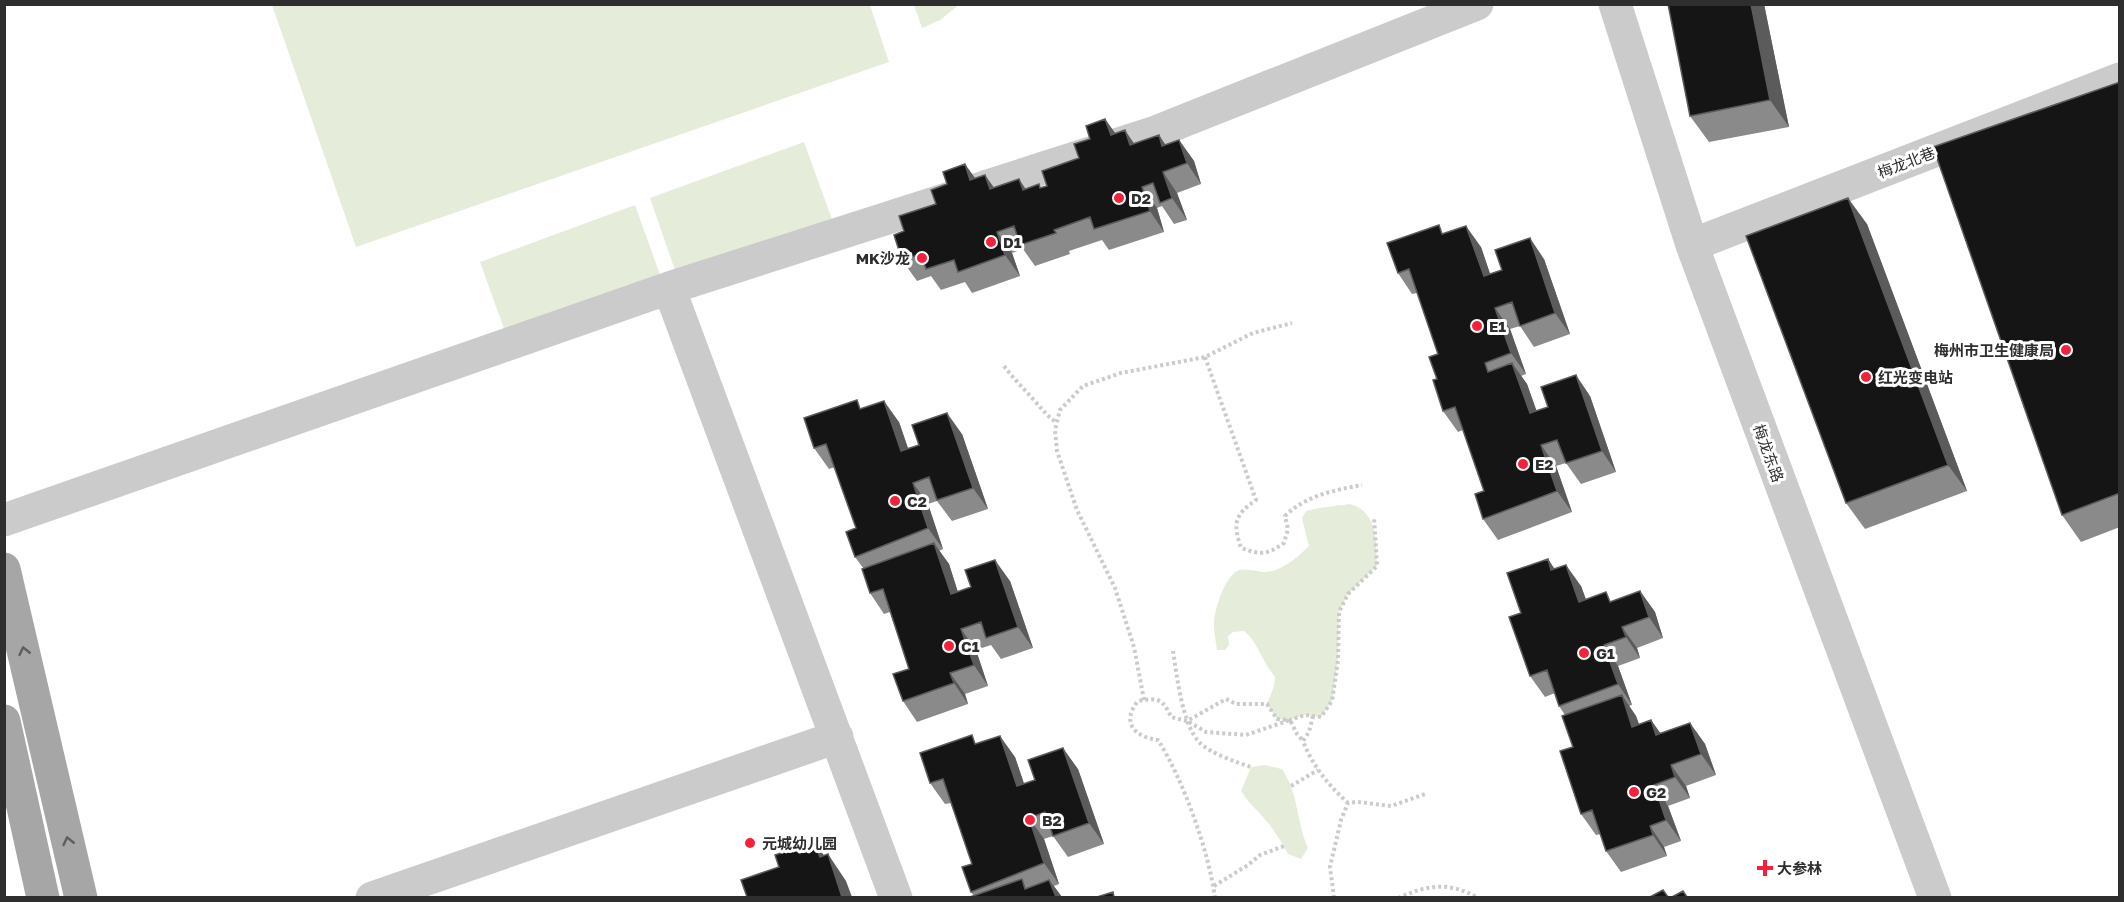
<svg xmlns="http://www.w3.org/2000/svg" width="2124" height="902" font-family="'Golos Text','Noto Sans SC',sans-serif">
<rect width="100%" height="100%" fill="#fff"/>
<path fill="#e5edda" d="M272 5H870L889 62 356 247Z
M914 5V4L959 5 940 20 922 28Z
M804 142 833 222 678 279 650 198Z
M635 205 664 286 509 343 480 262Z
M1350 504C1378 512 1376 541 1377 566L1348 594 1339 612 1338 660 1332 701 1321 717 1305 715 1290 720 1277 719 1267 704 1274 686 1275 677C1262 662 1258 642 1244 631L1233 632 1228 636 1229 645 1225 650H1217C1216 642 1214 634 1214 626 1213 613 1224 578 1237 571 1246 567 1257 572 1266 572 1282 571 1298 557 1309 546L1302 518 1306 511 1319 508Z
M1265 765 1282 769C1299 794 1296 821 1308 848L1301 859 1288 854C1281 841 1273 828 1263 817 1255 808 1247 801 1241 791L1251 767Z"/>
<g fill="none" stroke-linecap="round" stroke-linejoin="round">
<path stroke="#cbcbcb" stroke-width="4" stroke-dasharray="3 3" stroke-linecap="butt" d="M1205 357 1256 500C1234 515 1233 524 1241 548 1261 555 1267 555 1284 543L1288 529 1285 516C1305 496 1334 490 1362 485
M1004 366C1013 378 1023 388 1033 399 1041 408 1047 416 1057 423
M1173 651C1177 676 1182 725 1200 743 1210 753 1238 763 1251 767
M1144 700 1134 647 1115 588 1077 510 1057 451 1055 430 1060 410 1083 386 1121 373 1205 357 1253 333 1292 323
M1313 716 1309 732 1303 741C1312 765 1329 786 1348 803
M1189 722 1206 732 1246 735 1290 720 1297 734 1303 741
M1291 786 1318 770
M1214 886 1248 865 1260 855 1284 846
M4 895 5 898
M1215 898C1209 852 1183 779 1158 740 1134 737 1121 722 1138 701 1158 697 1163 699 1171 717L1187 721 1226 699 1236 704H1267L1277 719 1290 720 1305 715 1321 717 1332 701 1338 660 1339 612 1348 594 1377 566 1374 517
M1334 898 1330 867 1341 820 1348 803 1358 802 1391 806 1425 794
M1398 898C1427 885 1449 881 1478 898"/>
<path stroke="#cbcbcb" stroke-width="33" d="M1615 4 1692 245 1935 898
M1692 245 2120 79
M669 288 896 898
M4 520 669 288 1153 133 1477 4
M372 898 837 737"/>
<path stroke="#a6a6a6" stroke-width="33" d="M4 569 81 898
M4 721 43 898"/>
</g>
<path fill="#8a8a8a" d="M1764 4 1789 127 1709 142 1690 116Z
M2120 82V527L2081 542 2062 515Z
M1105 119 1115 133 1134 143 1166 145 1179 140 1194 161 1201 184 1177 193 1187 220 1174 224 1162 206 1157 208 1164 232 1109 250 1102 240 1069 251 1070 254 1035 266 1023 249 1012 253 1020 276 972 293 965 282 941 290 931 276 917 281 902 260 904 231 936 204 947 184 974 178 994 188 1026 189 1041 188 1047 186 1079 158 1090 139Z
M1867 224 1967 491 1865 529 1846 503Z
M1445 233 1481 247 1490 274 1544 259 1570 334 1534 347 1520 326 1510 329 1526 374 1521 376 1527 384 1536 411 1590 396 1616 472 1581 484 1566 463 1556 466 1572 512 1498 540 1483 519 1484 491 1463 430 1458 432 1443 411 1437 379 1438 354 1417 293 1412 294 1398 273Z
M862 408 899 422 908 448 962 434 988 509 952 521 937 501 928 504 943 549 939 551 949 564 958 592 1010 581 1033 648 1001 659 991 645 976 650 988 686 965 694 968 704 917 722 903 701 909 669 890 612 884 614 870 593 864 569 855 557 856 528 835 467 829 469 814 448Z
M1548 559 1554 569 1581 586 1586 599 1612 602 1640 591 1655 612 1663 638 1637 648 1640 658 1618 666 1632 705 1629 706 1636 716 1639 724 1651 720 1660 733 1690 723 1705 744 1716 775 1686 786 1690 798 1668 806 1681 841 1664 847 1667 856 1621 872 1606 851 1601 834 1596 835 1581 814 1573 747 1565 715 1559 706 1555 693 1545 697 1530 676 1521 613Z
M978 743 1015 757 1024 784 1078 769 1104 844 1068 857 1053 836 1044 839 1059 884 1054 886 1062 897H970L974 896 971 892 972 864 951 803 945 804 930 783Z"/>
<path fill="#5b5b5b" d="M1751 4H1764L1789 127 1770 100Z
M1105 119 1120 140 1111 135Z
M1125 130 1139 151 1130 145Z
M1159 135 1173 156 1162 146Z
M1179 140 1194 161 1201 184 1187 163Z
M965 164 980 185 970 180Z
M1163 172 1177 193 1187 220 1172 198Z
M985 175 1000 196 990 189Z
M1019 179 1033 200 1023 190Z
M1142 187 1157 208 1164 232 1150 211Z
M1848 198 1867 224 1967 491 1948 465Z
M1466 226 1481 247 1498 297 1484 276Z
M997 232 1012 253 1020 276 1005 255Z
M1530 238 1544 259 1570 334 1555 313Z
M1495 308 1510 329 1526 374 1511 353Z
M1512 363 1527 384 1545 434 1530 413Z
M1576 375 1590 396 1616 472 1602 451Z
M884 401 899 422 916 472 901 451Z
M947 413 962 434 988 509 973 488Z
M1541 445 1556 466 1572 512 1557 491Z
M913 483 928 504 943 549 928 528Z
M934 543 949 564 965 615 951 594Z
M1548 559 1562 580 1551 570Z
M995 560 1010 581 1033 648 1018 627Z
M1566 565 1581 586 1594 623 1579 602Z
M1640 591 1655 612 1663 638 1649 617Z
M1622 627 1637 648 1640 658 1626 637Z
M961 629 976 650 988 686 974 665Z
M1604 645 1618 666 1632 705 1618 684Z
M950 673 965 694 968 704 954 683Z
M1622 695 1636 716 1647 748 1632 727Z
M1651 720 1666 741 1656 735Z
M1690 723 1705 744 1716 775 1701 754Z
M1000 736 1015 757 1032 807 1017 786Z
M1063 748 1078 769 1104 844 1089 823Z
M1671 765 1686 786 1690 798 1675 777Z
M1654 785 1668 806 1681 841 1666 820Z
M1029 818 1044 839 1059 884 1044 863Z
M1650 826 1664 847 1667 856 1653 835Z
M814 842 832 866 828 854 846 881 852 897H842L820 857Z
M1049 880 1062 897H1056Z"/>
<path fill="#151515" stroke="#5b5b5b" stroke-width="1.5" d="M1668 4H1751L1770 100 1690 116Z
M2120 82V493L2062 515 1933 147Z
M1105 119 1111 135 1125 130 1130 145 1159 135 1162 146 1179 140 1187 163 1163 172 1172 198 1160 203 1153 183 1142 187 1150 211 1094 229 1090 217 1054 230 1056 233 1020 245 1014 226 997 232 1005 255 958 272 954 260 926 269 921 254 902 260 894 235 904 231 899 216 936 204 931 190 947 184 943 172 965 164 970 180 985 175 990 189 1019 179 1023 190 1039 184 1040 188 1047 186 1042 171 1079 158 1074 144 1090 139 1086 126Z
M1848 198 1948 465 1846 503 1746 236Z
M1439 225 1442 234 1466 226 1484 276 1502 270 1495 250 1530 238 1555 313 1520 326 1512 302 1495 308 1511 353 1485 363 1488 372 1512 363 1530 413 1548 407 1541 387 1576 375 1602 451 1566 463 1557 440 1541 445 1557 491 1483 519 1475 494 1484 491 1455 407 1443 411 1433 380 1437 379 1429 357 1438 354 1409 269 1398 273 1387 243Z
M857 400 860 409 884 401 901 451 919 445 912 425 947 413 973 488 937 500 929 477 913 483 928 528 855 557 846 532 856 528 826 444 814 448 804 418Z
M934 543 951 594 971 587 965 570 995 560 1018 627 986 638 981 622 961 629 974 665 950 673 954 683 903 701 893 674 909 669 883 589 870 593 862 569Z
M1548 559 1551 570 1566 565 1579 602 1606 592 1610 602 1640 591 1649 617 1622 627 1626 637 1604 645 1618 684 1559 706 1547 670 1530 676 1509 617 1521 613 1507 573Z
M1622 695 1632 727 1651 720 1656 735 1690 723 1701 754 1671 765 1675 777 1654 785 1666 820 1650 826 1653 835 1606 851 1592 810 1581 814 1560 751 1573 747 1562 716Z
M972 735 975 744 1000 736 1017 786 1035 780 1028 760 1063 748 1089 823 1053 836 1045 812 1029 818 1044 863 971 892 962 867 972 864 943 779 930 783 920 753Z
M814 842 820 857 828 854 842 897H747L741 880 779 867 775 855Z
M1022 879 1025 889 1049 880 1056 897H970Z
M1663 890 1668 897H1650Z
M1683 891 1687 897H1672Z
M1113 892 1114 897H1097Z"/>
<defs><path id="oneway-chevron" d="M-2-3.5L2.5 0L-2 3.5" fill="none" stroke-width="1.6" stroke-linecap="round" stroke-linejoin="round" transform="scale(1.5)"/></defs>
<g stroke="#5e5e5e">
<use href="#oneway-chevron" transform="translate(24 651) rotate(-103)"/>
<use href="#oneway-chevron" transform="translate(68 841) rotate(-103)"/>
</g>
<g fill="#f3213c" stroke="#fff" stroke-width="2">
<circle cx="1119" cy="198" r="6"/>
<circle cx="991" cy="242" r="6"/>
<circle cx="922" cy="258" r="6"/>
<circle cx="1477" cy="326" r="6"/>
<circle cx="2066" cy="350" r="6"/>
<circle cx="1866" cy="377" r="6"/>
<circle cx="1523" cy="464" r="6"/>
<circle cx="895" cy="501" r="6"/>
<circle cx="949" cy="646" r="6"/>
<circle cx="1584" cy="653" r="6"/>
<circle cx="1634" cy="792" r="6"/>
<circle cx="1030" cy="820" r="6"/>
<circle cx="750" cy="843" r="6"/>
<path d="M1762 859h6v6h6v6h-6v6h-6v-6h-6v-6h6z"/>
</g>
<g text-anchor="middle" dominant-baseline="central" stroke-width="6" stroke-linejoin="round" paint-order="stroke">
<g font-size="15" fill="#2e2e2e" stroke="#fff">
<text transform="translate(1906 162) rotate(-21)">梅龙北巷</text>
<text transform="translate(1769 453) rotate(70)">梅龙东路</text>
</g>
<g font-size="15" font-weight="bold" fill="#2e2e2e" stroke="#fff" text-anchor="start">
<text x="1131" y="198">D2</text>
<text x="1003" y="242">D1</text>
<text x="910" y="258" text-anchor="end">MK沙龙</text>
<text x="1489" y="326">E1</text>
<text x="2054" y="350" text-anchor="end">梅州市卫生健康局</text>
<text x="1878" y="377">红光变电站</text>
<text x="1535" y="464">E2</text>
<text x="907" y="501">C2</text>
<text x="961" y="646">C1</text>
<text x="1596" y="653">G1</text>
<text x="1646" y="792">G2</text>
<text x="1042" y="820">B2</text>
<text x="762" y="843">元城幼儿园</text>
<text x="1777" y="868">大参林</text>
</g>
</g>
<rect width="2124" height="902" fill="none" stroke="#2e2e2e" stroke-width="12"/>
</svg>
